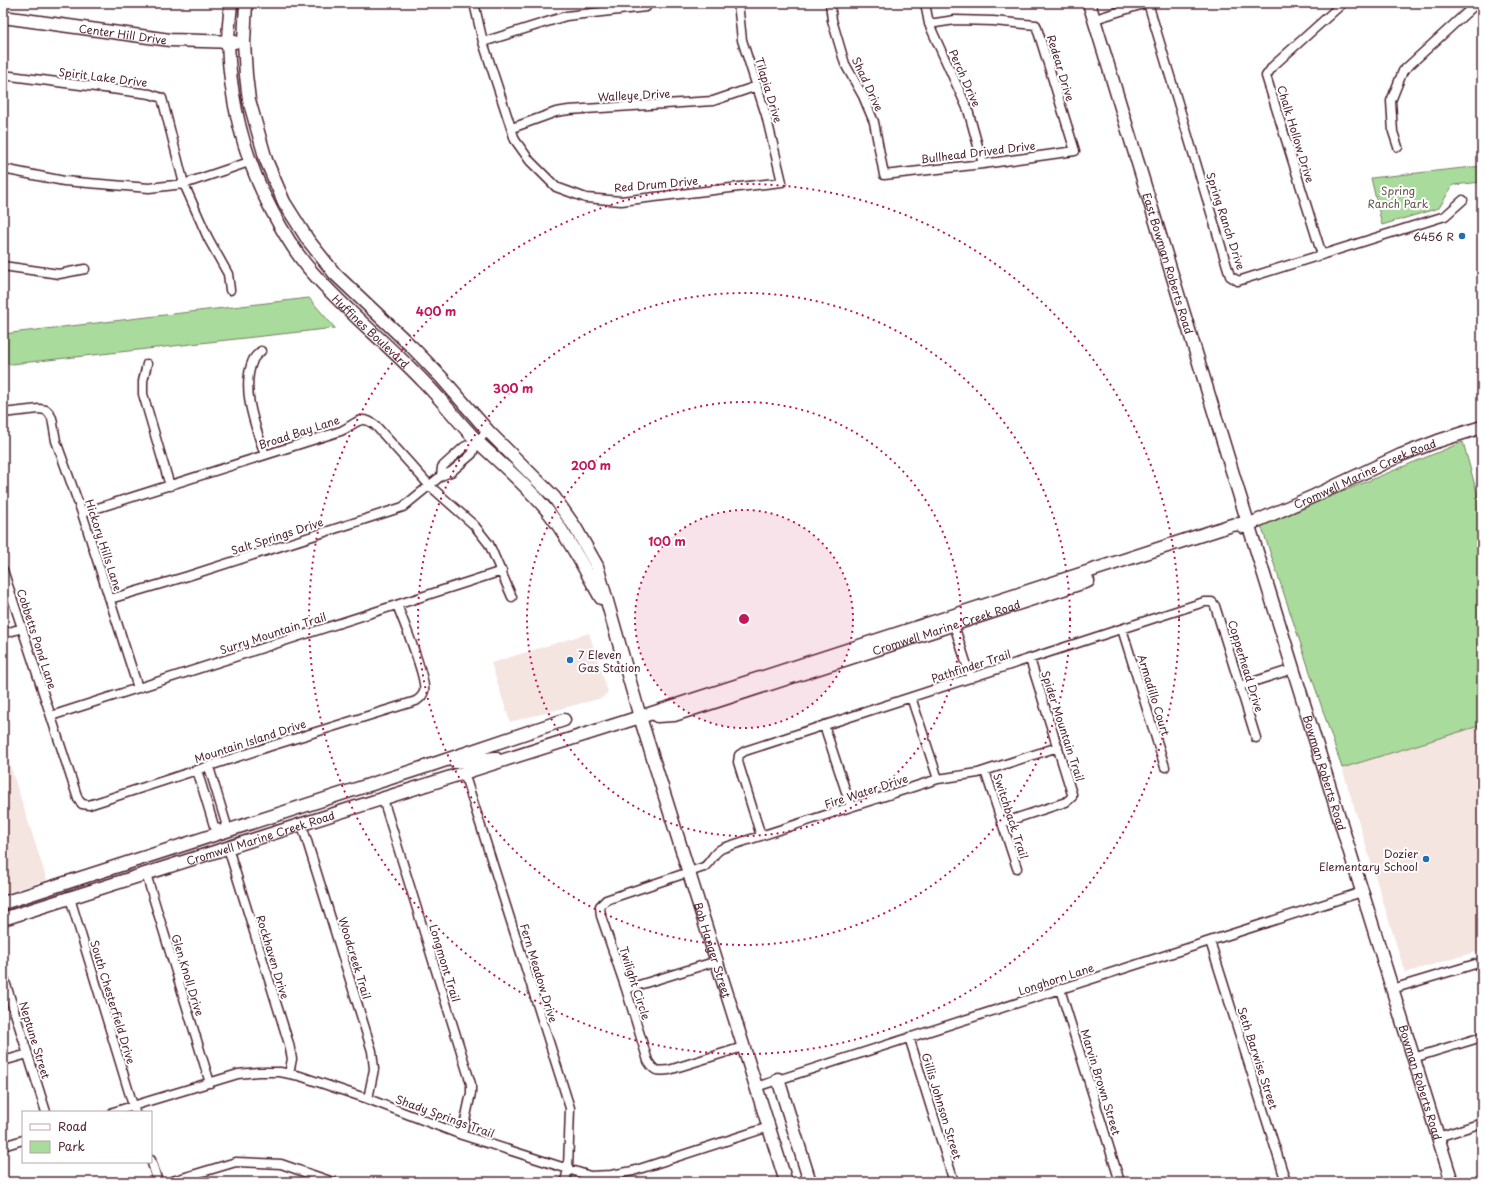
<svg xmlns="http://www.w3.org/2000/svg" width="1485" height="1185" font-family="'Playpen Sans',sans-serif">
<rect width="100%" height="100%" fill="#fff"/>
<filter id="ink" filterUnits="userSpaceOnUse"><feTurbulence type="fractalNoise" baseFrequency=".025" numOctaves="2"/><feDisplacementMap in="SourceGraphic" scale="8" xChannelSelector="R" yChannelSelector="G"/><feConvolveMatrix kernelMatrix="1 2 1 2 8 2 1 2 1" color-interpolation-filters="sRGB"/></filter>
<g filter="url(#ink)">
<path fill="#f5e5e0" d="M589 633 608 692 602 698 510 722 491 663Z
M1482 725V950L1405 973 1342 768Z
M3 743 47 880 3 894Z"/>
<path fill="#a9db9c" stroke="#7a7d64" d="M1482 166V182L1453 185 1439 208 1382 225 1371 178Z
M309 298 335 328 3 365V334Z
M1463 442 1482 511V725L1342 768 1261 525Z"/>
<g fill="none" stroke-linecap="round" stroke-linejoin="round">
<defs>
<path id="street" d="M474 3 483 42 515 140 530 161 556 187 586 198 621 201 782 182 766 115 742 40 738 3
M830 3 832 20 845 64 863 96 874 122 884 175 983 164 1075 151 1036 25 993 21 955 20 929 24
M925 3 929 24 968 110 983 164
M1148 3 1230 276 1238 281 1445 216 1463 200
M1095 19 1147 3
M483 42 566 16 646 7V3
M3 75 150 94 162 98 184 184 208 238 228 274 230 290
M512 128 556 112 569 110 713 101 757 86
M1398 147 1393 132 1391 101 1403 71 1477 3
M3 169 64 181 149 188 184 184 249 162
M1322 255 1266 76 1273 66 1343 3
M3 266 59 274 85 269
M261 351C258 354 254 357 253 360 240 389 256 428 265 455
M147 364 143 381V394L170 486
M3 413 39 409 46 410 49 413 52 418 56 441 82 513 138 688
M441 476 442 467 464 447 477 441 488 431
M82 513 341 431C356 424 361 413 376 426L430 486 474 525 489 544 512 597
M3 570 78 799 82 804 89 805 274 745 416 701C420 698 423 696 424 691 427 679 403 620 397 605
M110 599 188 576 403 507 441 476 451 472 472 454 477 441
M954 625 971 678
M1122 629 1165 767
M3 634 22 628
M1240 686 1293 669
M911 697 938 779
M51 716 502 571
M824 725 851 807
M197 770 214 826 223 832 226 823 209 767
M985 771 1017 868
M464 773 570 1108 568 1169 565 1182
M383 799 471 1084V1093L462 1135
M1002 823 1066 802 1072 797V794L1030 659
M302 825 372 1051 374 1069 368 1099
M761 836 738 762 739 755 745 751 1204 602H1212L1215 606 1256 738
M228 848 289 1044 292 1059 289 1074
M146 874 210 1083
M70 898 135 1112
M1210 941 1286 1182
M3 975 46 1112
M626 989 717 961
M1060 989 1120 1182
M1392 989 1482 962
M909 1037 954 1182
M743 1047 669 1070C656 1071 655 1072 648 1061L626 989 601 916 600 906 606 900 704 867C712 861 713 852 723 848L938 779 978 773 1058 747
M1413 1058 1482 1037
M3 1061 28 1054
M756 1087 1362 892
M113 1112 238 1074 258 1072H280L300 1076 368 1099 462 1135 590 1176 611 1175 633 1171 769 1127
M1438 1137 1482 1123
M3 1146 23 1140
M151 1160 158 1182
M169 1182 236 1162 281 1164 333 1182"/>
<g id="secondary">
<path id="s1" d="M231 3C230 16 228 30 228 43 230 103 244 158 272 211 283 232 296 254 312 272 347 312 388 344 424 382 443 401 459 423 478 442 502 465 529 487 550 514 570 540 585 570 601 598"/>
<path id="s2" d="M246 3 244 42 246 75 249 100 266 160 284 202 308 240 335 274 412 347 441 377 488 431 554 497 575 527 597 566 640 717 786 1182"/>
<path id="s3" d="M1089 3 1248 523 1452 1182"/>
<path id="s4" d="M3 17 170 40 235 42"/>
<path id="s5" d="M1243 527 1314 496 1401 455 1438 441 1482 427"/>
<path id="s6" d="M657 716 674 715 1088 581"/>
<path d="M455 762 495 758"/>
<path d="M3 903 434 764 564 720"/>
<path id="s7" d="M3 919 640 717 1232 525 1248 523"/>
<path d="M778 1079 810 1182"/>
</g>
</defs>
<use href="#street" stroke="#4a1f2b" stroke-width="11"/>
<use href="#secondary" stroke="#4a1f2b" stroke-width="15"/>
<use href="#street" stroke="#fff" stroke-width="8"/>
<use href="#secondary" stroke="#fff" stroke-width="12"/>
</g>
</g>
<circle cx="744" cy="619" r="109" fill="#c2185b" fill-opacity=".12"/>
<g fill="none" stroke="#c2185b" stroke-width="2" stroke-dasharray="2 4">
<circle cx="744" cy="619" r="109"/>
<circle cx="744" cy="619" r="217"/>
<circle cx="744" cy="619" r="326"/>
<circle cx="744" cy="619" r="435"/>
</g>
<g fill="#1f6fb2" stroke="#fff" stroke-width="1.5">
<circle cx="1462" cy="236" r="4"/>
<circle cx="570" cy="660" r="4"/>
<circle cx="1426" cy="859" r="4"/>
</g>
<g text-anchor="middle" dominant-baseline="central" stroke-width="4" stroke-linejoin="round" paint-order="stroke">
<g font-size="11" fill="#4a1f2b" stroke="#fff">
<text stroke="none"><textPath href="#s4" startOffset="121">Center Hill Drive</textPath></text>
<text transform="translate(1061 68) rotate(73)">Redear Drive</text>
<text transform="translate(103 77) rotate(7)">Spirit Lake Drive</text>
<text transform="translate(965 78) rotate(66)">Perch Drive</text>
<text transform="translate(868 84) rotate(65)">Shad Drive</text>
<text transform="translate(769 90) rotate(73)">Tilapia Drive</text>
<text transform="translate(634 95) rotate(-3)">Walleye Drive</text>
<text transform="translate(1296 134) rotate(73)">Chalk Hollow Drive</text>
<text transform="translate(978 152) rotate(-7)">Bullhead Drived Drive</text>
<text transform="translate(656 184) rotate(-5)">Red Drum Drive</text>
<text transform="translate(1226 221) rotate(72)">Spring Ranch Drive</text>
<text stroke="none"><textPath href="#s3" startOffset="272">East Bowman Roberts Road</textPath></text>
<text stroke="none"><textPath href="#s1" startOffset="372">Huffines Boulevard</textPath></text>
<text transform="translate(299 432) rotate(-18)">Broad Bay Lane</text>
<text stroke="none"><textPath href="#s5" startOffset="133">Cromwell Marine Creek Road</textPath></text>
<text transform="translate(277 536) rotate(-18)">Salt Springs Drive</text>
<text transform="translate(104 545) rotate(72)">Hickory Hills Lane</text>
<text stroke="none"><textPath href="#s6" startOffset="303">Cromwell Marine Creek Road</textPath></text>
<text transform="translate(273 633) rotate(-18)">Surry Mountain Trail</text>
<text transform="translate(37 639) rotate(72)">Cobbetts Pond Lane</text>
<text transform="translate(971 666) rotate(-18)">Pathfinder Trail</text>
<text transform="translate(1246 666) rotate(73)">Copperhead Drive</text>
<text transform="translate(1154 695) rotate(73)">Armadillo Court</text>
<text transform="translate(1063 726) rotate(72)">Spider Mountain Trail</text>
<text transform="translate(250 741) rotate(-18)">Mountain Island Drive</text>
<text stroke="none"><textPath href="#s3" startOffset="805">Bowman Roberts Road</textPath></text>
<text transform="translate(866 791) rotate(-18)">Fire Water Drive</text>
<text transform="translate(1011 816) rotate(72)">Switchback Trail</text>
<text stroke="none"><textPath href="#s7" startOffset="270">Cromwell Marine Creek Road</textPath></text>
<text stroke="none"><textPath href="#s2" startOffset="1089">Bob Hanger Street</textPath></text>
<text transform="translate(273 957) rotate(73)">Rockhaven Drive</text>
<text transform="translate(355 958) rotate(73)">Woodcreek Trail</text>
<text transform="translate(445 963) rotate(73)">Longmont Trail</text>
<text transform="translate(539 973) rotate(73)">Fern Meadow Drive</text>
<text transform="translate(188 975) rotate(73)">Glen Knoll Drive</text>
<text transform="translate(1056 979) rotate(-18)">Longhorn Lane</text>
<text transform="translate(635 983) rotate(72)">Twilight Circle</text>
<text transform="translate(113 1002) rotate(73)">South Chesterfield Drive</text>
<text transform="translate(35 1040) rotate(73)">Neptune Street</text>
<text transform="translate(1258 1058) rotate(72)">Seth Barwise Street</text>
<text transform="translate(1101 1082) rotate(73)">Marvin Brown Street</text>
<text stroke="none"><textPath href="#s3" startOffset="1129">Bowman Roberts Road</textPath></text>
<text transform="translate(942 1106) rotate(73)">Gillis Johnson Street</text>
<text transform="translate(445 1116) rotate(20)">Shady Springs Trail</text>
</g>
<g font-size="11" fill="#66574d" stroke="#fff">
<text x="1398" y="190">Spring<tspan x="1398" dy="13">Ranch Park</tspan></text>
</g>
<g font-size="11" fill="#4a1f2b" stroke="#fff" text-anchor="end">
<text x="1454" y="236">6456 R</text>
<text x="578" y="654" text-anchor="start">7 Eleven<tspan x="578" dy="13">Gas Station</tspan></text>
<text x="1418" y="853">Dozier<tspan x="1418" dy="13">Elementary School</tspan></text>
</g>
</g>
<circle cx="744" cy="619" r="6" fill="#c2185b" stroke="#fff" stroke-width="2"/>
<g font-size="12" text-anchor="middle" font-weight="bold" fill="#c2185b" stroke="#fff" stroke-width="4" stroke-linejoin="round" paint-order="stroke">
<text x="436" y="316">400 m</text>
<text x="513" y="393">300 m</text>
<text x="591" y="470">200 m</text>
<text x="667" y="546">100 m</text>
</g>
<rect width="1485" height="1185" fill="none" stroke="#fff" stroke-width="16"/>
<rect x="8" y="8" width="1469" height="1169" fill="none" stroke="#4a1f2b" stroke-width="1.5" filter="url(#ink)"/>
<rect x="22" y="1111" width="130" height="52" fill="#ffffff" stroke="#b7a5aa"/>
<rect x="30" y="1124" width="20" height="6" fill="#ffffff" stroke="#b7a5aa"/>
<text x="58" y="1131" font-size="12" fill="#4a1f2b">Road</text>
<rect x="30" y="1141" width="20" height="12" fill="#a9db9c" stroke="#b7a5aa"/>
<text x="58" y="1151" font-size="12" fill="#4a1f2b">Park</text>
</svg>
